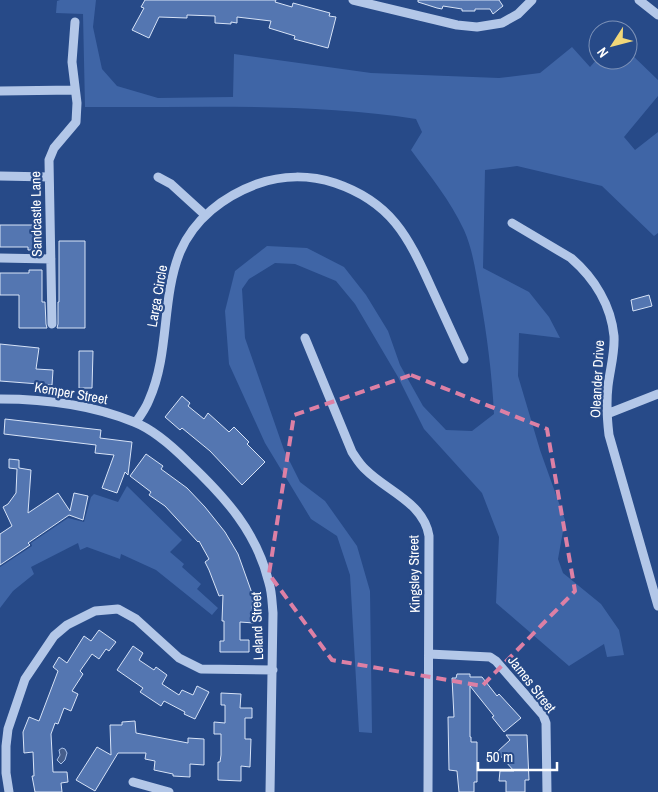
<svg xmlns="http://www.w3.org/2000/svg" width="658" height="792" font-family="'Archivo Narrow',sans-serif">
<rect width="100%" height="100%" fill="#274a88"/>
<path fill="#3f65a6" d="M60 0H96L93 27 102 69 117 86 158 98 233 97 234 54 371 73 499 78 540 73 572 47 590 67 598 58V60H628V51L658 80V96L624 137 635 150 658 132V233L654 236 602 186 517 166 485 170 483 268 529 292 549 317 560 338 519 333 518 376 540 450 565 520 558 559 563 573 601 604 619 630 624 655 607 657 604 644 569 666 496 603 499 537 482 493 424 429 398 377 355 304 336 281 295 264 275 263 249 279 242 289 245 338 284 450 300 482 325 501 357 546 370 591 372 733 359 732 350 575 337 536 311 519 265 443 229 364 225 311 235 271 267 246 307 248 344 267 366 295 388 331 400 365 423 406 446 430 472 431 494 414C492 374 487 335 480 296 476 274 473 250 464 230 450 200 430 176 411 150L422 132 416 119C307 102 195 108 85 107L83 14 56 13 57 1Z
M127 486 182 540 170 552 184 564 182 567 201 584 197 589 218 608 212 615 156 570 121 554 120 559 87 547 80 550 78 543 31 567 34 574 13 591 0 608V567L32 546 31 543 68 518 84 522 91 497 94 494 118 502Z"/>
<path fill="#465e8b" stroke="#a8c1e9" d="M62 748 65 749 67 753 65 760 61 764 57 760 60 755 59 750Z"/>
<path fill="#5476b1" stroke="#d7e3f7" d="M145 0H276L275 2 292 7 293 3 330 13 329 16 336 17 328 48 294 39 295 36 269 28 271 21 237 17V23L231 22V24L215 23V16L187 15V18L159 17 149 38 132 30 144 8 141 7Z
M418 0H499L503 6 493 14 490 9H475V11H462V9L443 6 442 9 437 8 418 2Z
M0 225H41V250H28V247H0Z
M59 241H85V328H57L58 324V302H59Z
M29 270H42V302H45L46 324 47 328H19V295H0V273H29Z
M649 295 652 306 633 311 631 300Z
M0 344 39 348 36 369 53 370 52 385 0 381Z
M79 351H93L92 388H79Z
M182 396 190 403 188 406 204 419 208 413 229 432 234 427 249 442 247 444 265 462 242 485 210 451 182 428 180 430 165 417Z
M5 419 101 430 100 438 132 442 128 475 125 472 117 493 102 488 114 455 95 453 96 445 4 434Z
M146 454 163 466 161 469 187 488 205 507 225 532 238 554 253 596 252 609 255 610 254 623 240 622V640H249V652H220V641H224V621H222L223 595 219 596 209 570 205 562 209 559 199 541 198 542 165 506 149 495 151 492 130 476Z
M9 459 19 460V468L31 470 28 513 58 493 70 511 74 493 88 496 83 520 69 515 28 543 30 545 0 565V534L12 526 3 507 8 504 16 493 17 469 9 468Z
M99 630 116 642 109 651 106 649 99 659 92 654 80 671 83 674 72 691 78 694 71 711 64 708 58 724 55 723 51 734 53 772H67L68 782 61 783 62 792H35L32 776H34L33 752 24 753 23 732 29 717 39 721 58 671 53 667 59 657 67 663 84 636 91 641Z
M133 646 143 653 139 660 154 670 156 667 167 675 162 684 179 695 182 690 193 695 197 686 209 692 195 719 184 714 185 712 164 701 161 706 140 692 143 688 117 670Z
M457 674H470V677H482L497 696 499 694 521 718 504 732 492 717 494 716 470 686V737H471V742H477V782H474V792H459L457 771 449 770 448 717H454L452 678H456Z
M221 693 241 694 240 708H252V718H245V739H251L250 767 241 766V781L218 780V762H220L221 755V734H214V722L225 723V705H221Z
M135 721 136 733 188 743V738L204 739V765L190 764V777L173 776V774L154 770 155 761 145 759 146 753H118L95 791 76 780 97 747 111 755 110 725H122V722Z
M506 735H527L529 780H525V792H506V781H499L500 771H514L497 752 510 740Z"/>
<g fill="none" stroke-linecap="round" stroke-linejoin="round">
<path stroke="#b3c7e8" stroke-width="9" d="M353 0 457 25 477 27 502 23 518 14 532 0
M639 0 658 15
M0 91 75 90
M0 176 49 177
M158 177 171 184 205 215
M512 223 571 258C594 278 611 305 614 336 615 353 610 369 608 386 606 403 607 418 609 435L658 606
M0 258 51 259
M52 324 49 160 54 148 76 122 77 103 72 62 75 22
M305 338 352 452C356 458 360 465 366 470 387 491 424 503 429 536L428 792
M0 399C45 399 92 405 134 422 152 429 174 448 188 462 225 497 257 532 269 583 272 592 272 603 273 613L270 792
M607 414 658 394
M136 422C141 415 146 408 149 400 170 353 161 299 180 252 194 219 224 196 257 184 282 175 310 175 335 183 391 202 408 236 431 287 442 311 453 335 464 359
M429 654 490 657 496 661 543 715 546 723 547 792
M133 782 169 792
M9 792 6 773V746L8 729 25 679 54 636 67 625 95 611 118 609 136 619 179 658 201 669 273 670"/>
</g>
<path fill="none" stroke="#dd80a5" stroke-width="4" stroke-dasharray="10 6" stroke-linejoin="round" d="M411 375 547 429 575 591 482 686 332 660 269 574 294 415Z"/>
<g text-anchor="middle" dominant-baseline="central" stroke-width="4.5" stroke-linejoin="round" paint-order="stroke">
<g font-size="14" fill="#fff" stroke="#274a88">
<text transform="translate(36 214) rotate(-91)">Sandcastle Lane</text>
<text transform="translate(157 296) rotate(-80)">Larga Circle</text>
<text transform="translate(597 379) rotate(-87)">Oleander Drive</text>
<text transform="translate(71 393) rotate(10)">Kemper Street</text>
<text transform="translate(414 574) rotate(-91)">Kingsley Street</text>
<text transform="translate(257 626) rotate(-92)">Leland Street</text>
<text transform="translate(532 684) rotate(52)">James Street</text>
</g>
</g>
<g transform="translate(613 45) rotate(234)"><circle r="24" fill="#274a88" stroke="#7d92b8"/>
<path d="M0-4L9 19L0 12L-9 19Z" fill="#f1d779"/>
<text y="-8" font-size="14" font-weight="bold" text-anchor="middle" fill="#ffffff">N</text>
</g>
<path d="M478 762v8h79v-8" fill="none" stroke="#ffffff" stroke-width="2.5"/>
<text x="486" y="762" font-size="15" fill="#ffffff" stroke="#274a88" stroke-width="4" paint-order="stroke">50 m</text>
</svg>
